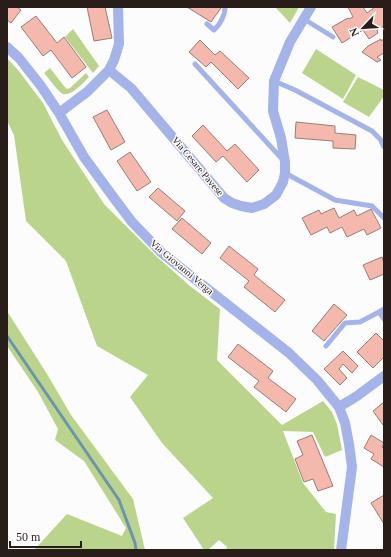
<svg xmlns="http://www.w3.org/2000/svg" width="391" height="557" font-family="'Times New Roman',serif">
<rect width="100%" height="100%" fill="#fcfcfc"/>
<path fill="#bad58b" d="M275 7H299L290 23Z
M73 29 99 66 93 73 65 37Z
M316 49 356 75 343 99 302 73Z
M7 58 18 70 43 103 62 140 104 204 156 256 190 286 220 309 217 360 282 425 323 401 332 412 337 424 342 450 325 457 313 432 283 431 303 483 326 512 336 514 334 550H226L227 547 219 540 208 550H204L183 518 213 498 162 443 130 397 148 375 97 346 66 261 26 221 14 135 7 121Z
M50 68 64 86 67 89 70 88 86 73 89 77C84 82 72 96 63 94 58 92 48 77 44 73Z
M358 77 384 90V96L369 117 343 102Z
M7 311 47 374 71 415 133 499 145 550H34L67 514 122 536 126 528 84 461 55 440 58 429 38 392 7 346Z"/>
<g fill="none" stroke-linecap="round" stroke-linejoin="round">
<path stroke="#6b93b4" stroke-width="3" d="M7 336 119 500 135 543 136 550"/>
</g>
<path fill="#f4b8ad" stroke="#9b7c76" d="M7 7H17L21 10 11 23 7 20Z
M87 7H105L112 38 94 41Z
M187 7H219L221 8 211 22Z
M348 7H363L367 13 375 7H383L384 9V26L377 30 378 33 369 39 363 30 342 43 332 27 348 18 349 19 353 17Z
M36 16 57 43 64 37 86 67 72 78 51 50 43 56 21 27Z
M381 39V41L384 39V53L377 57 381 60 377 62 362 52 368 46Z
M200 40 215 55 220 51 249 78 238 89 211 62 206 67 189 52Z
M107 110 125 142 111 150 93 117Z
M296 122 335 126V133L356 135 355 149 333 148V141L295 138Z
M203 125 227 151 235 144 259 170 247 182 223 156 216 162 192 136Z
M130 152 151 182 137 191 117 161Z
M158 188 185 211 177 221 149 197Z
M334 208 339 218 354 210 357 216 371 209 381 228 367 235 364 229 347 237 342 227 330 233 327 227 311 235 302 218 319 210 321 214Z
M182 218 211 243 202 254 172 229Z
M229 246 258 269 254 275 285 300 275 312 244 287 249 281 220 258Z
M382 257 384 263V274L370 280 363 265Z
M334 304 347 315 324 341 312 331Z
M376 333 384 341V357L373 368 357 352Z
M238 344 273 371 268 378 296 399 286 412 254 387 259 381 228 357Z
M343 351 358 366 352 373 343 364 339 369 347 378 340 385 324 369Z
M384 402V424L383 425 373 411Z
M312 435 333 486 318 491 313 479 304 482 295 459 303 455 297 441Z
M371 435 384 443 382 447 384 449V467L371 459 374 454 364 448Z
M384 495V524L371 503Z"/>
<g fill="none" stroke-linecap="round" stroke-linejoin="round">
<path stroke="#a4b4eb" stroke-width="5" d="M304 19 333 37
M207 24 214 30C220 25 225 15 225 7
M195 64 283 160
M274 81 295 90 372 131 380 139 384 147
M285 173 335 200 372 206 384 218
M384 309 379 312 384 319
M326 346 345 323 360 322 379 312"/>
<path stroke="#a4b4eb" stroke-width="10" d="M7 47 19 58 41 86 59 113 84 157 111 194 132 222 162 253 289 353 317 380 339 407 345 423 349 444 352 467 341 550
M109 70 131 88 224 198 232 203 241 206 252 208 264 204 276 195 283 182 285 173V162L281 138 273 111 274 81 290 42 311 7
M59 113 87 92 109 70 114 60 119 44 118 7
M339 407 357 396 384 376"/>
</g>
<g text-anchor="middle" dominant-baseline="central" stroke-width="3" stroke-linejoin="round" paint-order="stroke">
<g font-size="10" fill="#291d19" stroke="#fff">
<text transform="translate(198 166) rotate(50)">Via Cesare Pavese</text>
<text transform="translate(182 267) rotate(40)">Via Giovanni Verga</text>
</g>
</g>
<rect width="391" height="557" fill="none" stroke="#291d19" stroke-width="16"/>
<g transform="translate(363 28) rotate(245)" stroke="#ffffff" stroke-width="3" paint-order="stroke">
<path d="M0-3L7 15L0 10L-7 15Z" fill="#291d19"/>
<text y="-6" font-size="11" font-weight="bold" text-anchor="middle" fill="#291d19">N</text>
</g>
<path d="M10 541v6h71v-6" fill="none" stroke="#291d19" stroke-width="2"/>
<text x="16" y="541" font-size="12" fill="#291d19" stroke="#ffffff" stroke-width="3" paint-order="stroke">50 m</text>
</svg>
